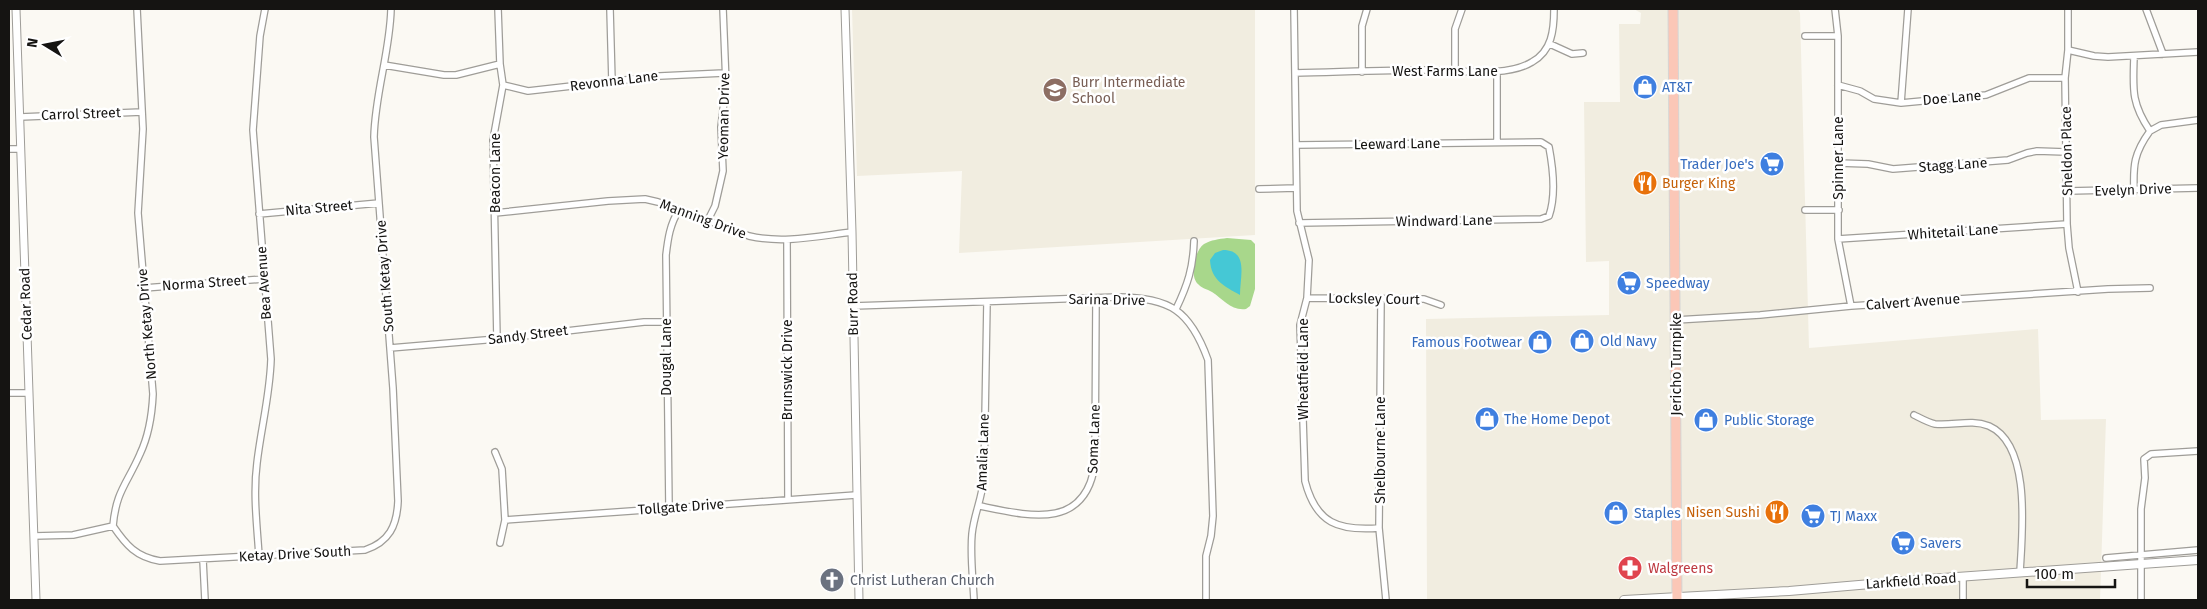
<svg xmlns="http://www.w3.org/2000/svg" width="2207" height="609" font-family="'Fira Sans',sans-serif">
<rect width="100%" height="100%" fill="#fbf9f3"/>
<path fill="#f1ede0" d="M852 9H1255V235L959 253 962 171 857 176Z
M1634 9H1798L1800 13 1809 348 2038 329 2041 420 2106 419 2100 600H1427L1426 319 1609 315V261L1586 262 1584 102H1620L1619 24H1640L1641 13Z"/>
<path fill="#a8d78b" d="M1227 238 1251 240 1255 244V289L1250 306 1246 309C1231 311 1223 299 1212 292 1207 289 1201 288 1198 284 1189 276 1195 250 1204 244 1211 240 1219 239 1227 238Z"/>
<path fill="#45c8d5" d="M1223 250C1249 250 1240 277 1240 295 1224 286 1211 280 1210 260L1215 253Z"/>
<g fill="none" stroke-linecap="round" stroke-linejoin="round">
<defs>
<path id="minor" d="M137 9 143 129 138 213 153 394C152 416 149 435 140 454 127 484 116 491 113 526 126 545 136 557 160 561L365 550C389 542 397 526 398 501L393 388 374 137C375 93 390 52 391 9
M610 9 612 82
M1294 9 1297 211 1309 260 1307 298 1300 325 1305 481C1316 524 1339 531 1379 528
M1835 9 1838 36V239L1851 306
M2068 9V50L2065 78 2067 224 2069 248 2078 292
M2146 9 2163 54
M1805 36H1838
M1550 44 1572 54 1583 53
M2068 50 2094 56 2108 57 2198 52
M2134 57C2133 89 2131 103 2150 131 2134 153 2133 165 2134 191
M384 65 444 75H456L500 64
M1455 70V29L1462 9
M1497 71V142
M1362 72V26L1367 9
M1295 73C1340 72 1385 70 1430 70 1459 70 1506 78 1532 62 1552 51 1554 30 1554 9
M503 85 528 91 660 76 724 73
M1838 85 1860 91 1874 99 1901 103 1986 95 2029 78H2065
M1901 103 1908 9
M20 117 142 112
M2150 131 2161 125 2198 120
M1297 145 1541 142 1549 147C1553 168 1556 196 1549 216L1541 219 1299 223
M9 149H21
M1838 163 1868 164 1893 169 2008 160 2027 153 2037 151 2066 152
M1259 189 1296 188
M2068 191 2198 188
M1805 210H1839
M495 213 608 201 645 199 658 202 749 236C783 244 818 236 852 232
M259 214 379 203
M708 220 715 206 723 171 721 127 726 84 723 9
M1838 239 2067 224
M787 240 788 500
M144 288 264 279
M1307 298 1424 299 1441 305
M1381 299 1379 528 1386 600
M853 306 1118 297C1170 298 1190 310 1208 360L1213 516 1211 536 1206 556V600
M1176 309C1188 284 1193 268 1194 241
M1676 320 1760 315 1851 306 2108 289 2150 288
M497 339 493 140 503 85 500 64 498 9
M390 348 497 339 644 322H666
M9 393H29
M1914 415C1920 418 1929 423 1935 424 1953 426 1971 419 1989 426 2032 445 2022 534 2020 572
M495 452 502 469 505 520 500 543
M980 506C1029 516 1086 531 1095 463L1096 299
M669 508 666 255C668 238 670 224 679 210
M505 520 856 495
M34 536 73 535 113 526
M259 556C257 525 253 494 257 463 261 428 270 395 271 359L253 130 260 36 265 9
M2106 558 2198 550
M203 560 205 600
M974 600C973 579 970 555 972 534 974 514 982 499 984 477L987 302
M1963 600V577
M2141 600V509L2145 478 2144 459 2151 454 2198 451"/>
<path id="tertiary" d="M16 9 36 600
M845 9 852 232 859 600"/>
<path id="secondary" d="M1624 600 1789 591 1929 579 2198 560"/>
<path id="primary" d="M1673 9 1677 600"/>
</defs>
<use href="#minor" stroke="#9f9d98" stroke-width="8"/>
<use href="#tertiary" stroke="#9f9d98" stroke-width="9"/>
<use href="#secondary" stroke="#9f9d98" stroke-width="10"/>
<use href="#primary" stroke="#d5d5d4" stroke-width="11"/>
<use href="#minor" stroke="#fff" stroke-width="5.5"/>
<use href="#tertiary" stroke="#fff" stroke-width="7"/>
<use href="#secondary" stroke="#fff" stroke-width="8"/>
<use href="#primary" stroke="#fbc7b7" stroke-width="9"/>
</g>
<defs>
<symbol id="shop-disc" viewBox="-11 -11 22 22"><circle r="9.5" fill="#3f7fe0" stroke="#fff"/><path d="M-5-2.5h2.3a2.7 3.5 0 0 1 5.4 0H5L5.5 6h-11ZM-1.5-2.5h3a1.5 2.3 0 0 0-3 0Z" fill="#fff"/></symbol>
<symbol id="school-disc" viewBox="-11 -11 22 22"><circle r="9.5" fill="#8d6e63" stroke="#fff"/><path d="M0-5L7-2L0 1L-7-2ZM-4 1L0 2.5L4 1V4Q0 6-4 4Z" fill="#fff"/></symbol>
<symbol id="supermarket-disc" viewBox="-11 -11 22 22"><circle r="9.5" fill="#3f7fe0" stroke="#fff"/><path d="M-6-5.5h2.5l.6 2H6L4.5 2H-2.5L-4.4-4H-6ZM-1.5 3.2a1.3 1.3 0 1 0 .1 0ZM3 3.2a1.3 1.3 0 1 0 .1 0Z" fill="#fff"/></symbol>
<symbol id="restaurant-disc" viewBox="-11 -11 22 22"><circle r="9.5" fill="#e8710a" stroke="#fff"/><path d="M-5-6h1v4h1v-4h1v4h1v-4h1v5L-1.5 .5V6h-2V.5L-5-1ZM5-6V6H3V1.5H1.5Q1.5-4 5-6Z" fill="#fff"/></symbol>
<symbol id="pharmacy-disc" viewBox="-11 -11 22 22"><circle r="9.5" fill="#e0444e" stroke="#fff"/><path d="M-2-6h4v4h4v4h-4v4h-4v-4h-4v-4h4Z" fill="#fff"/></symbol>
<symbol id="church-disc" viewBox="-11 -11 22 22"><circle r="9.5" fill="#6b7280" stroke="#fff"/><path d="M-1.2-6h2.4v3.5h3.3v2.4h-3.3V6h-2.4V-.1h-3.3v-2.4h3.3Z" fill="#fff"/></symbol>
</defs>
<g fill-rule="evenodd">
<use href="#shop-disc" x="1631" y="73" width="28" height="28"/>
<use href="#school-disc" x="1041" y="76" width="28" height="28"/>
<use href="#supermarket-disc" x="1758" y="150" width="28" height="28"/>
<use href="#restaurant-disc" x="1631" y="169" width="28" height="28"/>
<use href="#supermarket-disc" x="1615" y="269" width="28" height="28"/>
<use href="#shop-disc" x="1568" y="327" width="28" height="28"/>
<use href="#shop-disc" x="1526" y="328" width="28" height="28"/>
<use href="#shop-disc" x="1473" y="405" width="28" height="28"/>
<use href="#shop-disc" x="1692" y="406" width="28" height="28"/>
<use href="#restaurant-disc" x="1763" y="498" width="28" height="28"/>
<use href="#shop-disc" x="1602" y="499" width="28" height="28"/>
<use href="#supermarket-disc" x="1799" y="502" width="28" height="28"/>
<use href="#supermarket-disc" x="1889" y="529" width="28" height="28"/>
<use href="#pharmacy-disc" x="1616" y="554" width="28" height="28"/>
<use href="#church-disc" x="818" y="566" width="28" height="28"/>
</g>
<g text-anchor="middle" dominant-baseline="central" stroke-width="5" stroke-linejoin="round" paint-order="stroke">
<g font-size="14" fill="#151412" stroke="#fff">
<text x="1445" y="71">West Farms Lane</text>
<text transform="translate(614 81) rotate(-7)">Revonna Lane</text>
<text transform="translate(1952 98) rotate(-5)">Doe Lane</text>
<text transform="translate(81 114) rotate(-2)">Carrol Street</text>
<text transform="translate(724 116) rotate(-89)">Yeoman Drive</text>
<text transform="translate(1397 144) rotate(-1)">Leeward Lane</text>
<text transform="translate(2067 151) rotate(-91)">Sheldon Place</text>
<text transform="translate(1838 158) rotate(-90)">Spinner Lane</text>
<text transform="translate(1953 165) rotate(-4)">Stagg Lane</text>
<text transform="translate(495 173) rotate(-90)">Beacon Lane</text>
<text transform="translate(2133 190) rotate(-2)">Evelyn Drive</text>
<text transform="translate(319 208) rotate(-5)">Nita Street</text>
<text transform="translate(703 219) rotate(20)">Manning Drive</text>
<text transform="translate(1444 221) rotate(-1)">Windward Lane</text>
<text transform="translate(1953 232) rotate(-4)">Whitetail Lane</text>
<text transform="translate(385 276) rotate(-94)">South Ketay Drive</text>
<text transform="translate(204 283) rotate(-4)">Norma Street</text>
<text transform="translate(264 283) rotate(-94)">Bea Avenue</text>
<text transform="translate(1374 299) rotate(1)">Locksley Court</text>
<text transform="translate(1107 300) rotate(1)">Sarina Drive</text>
<text transform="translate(1913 302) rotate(-4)">Calvert Avenue</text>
<text transform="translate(26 304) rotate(-92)">Cedar Road</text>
<text transform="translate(853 304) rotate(-91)">Burr Road</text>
<text transform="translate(147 324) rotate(-95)">North Ketay Drive</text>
<text transform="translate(528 335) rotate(-7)">Sandy Street</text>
<text transform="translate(666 357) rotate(-90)">Dougal Lane</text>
<text transform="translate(1676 364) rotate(-90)">Jericho Turnpike</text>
<text transform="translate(1303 369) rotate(-90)">Wheatfield Lane</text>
<text transform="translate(787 370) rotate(-90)">Brunswick Drive</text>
<text transform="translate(1094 439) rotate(-88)">Soma Lane</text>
<text transform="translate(1380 450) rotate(-90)">Shelbourne Lane</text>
<text transform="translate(983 452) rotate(-88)">Amalia Lane</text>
<text transform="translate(681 507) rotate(-4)">Tollgate Drive</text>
<text transform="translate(295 554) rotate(-3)">Ketay Drive South</text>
<text transform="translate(1911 581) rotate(-4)">Larkfield Road</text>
</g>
<g font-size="14" fill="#785e54" stroke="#fff" text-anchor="start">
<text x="1072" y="82">Burr Intermediate<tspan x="1072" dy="16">School</tspan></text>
</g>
<g font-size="14" fill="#366cbe" stroke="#fff" text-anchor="start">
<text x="1662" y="87">AT&amp;T</text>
<text x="1754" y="164" text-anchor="end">Trader Joe's</text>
<text x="1646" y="283">Speedway</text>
<text x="1600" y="341">Old Navy</text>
<text x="1522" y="342" text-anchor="end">Famous Footwear</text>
<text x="1504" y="419">The Home Depot</text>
<text x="1724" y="420">Public Storage</text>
<text x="1634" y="513">Staples</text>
<text x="1830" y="516">TJ Maxx</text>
<text x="1920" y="543">Savers</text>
</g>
<g font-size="14" fill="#c56008" stroke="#fff" text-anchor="start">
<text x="1662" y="183">Burger King</text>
<text x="1760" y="512" text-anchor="end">Nisen Sushi</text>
</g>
<g font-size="14" fill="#be3a42" stroke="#fff" text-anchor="start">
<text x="1648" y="568">Walgreens</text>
</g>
<g font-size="14" fill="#5b616d" stroke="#fff" text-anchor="start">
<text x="850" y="580">Christ Lutheran Church</text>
</g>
</g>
<rect width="2207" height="609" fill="none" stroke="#151412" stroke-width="20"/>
<g transform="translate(45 45) rotate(280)" stroke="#ffffff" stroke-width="4" paint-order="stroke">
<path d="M0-4L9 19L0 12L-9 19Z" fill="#151412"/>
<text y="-8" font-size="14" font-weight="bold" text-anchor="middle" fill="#151412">N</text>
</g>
<path d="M2027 579v8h88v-8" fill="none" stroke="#151412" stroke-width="2.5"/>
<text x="2034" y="579" font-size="15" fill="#151412" stroke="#ffffff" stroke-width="4" paint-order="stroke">100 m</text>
</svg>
